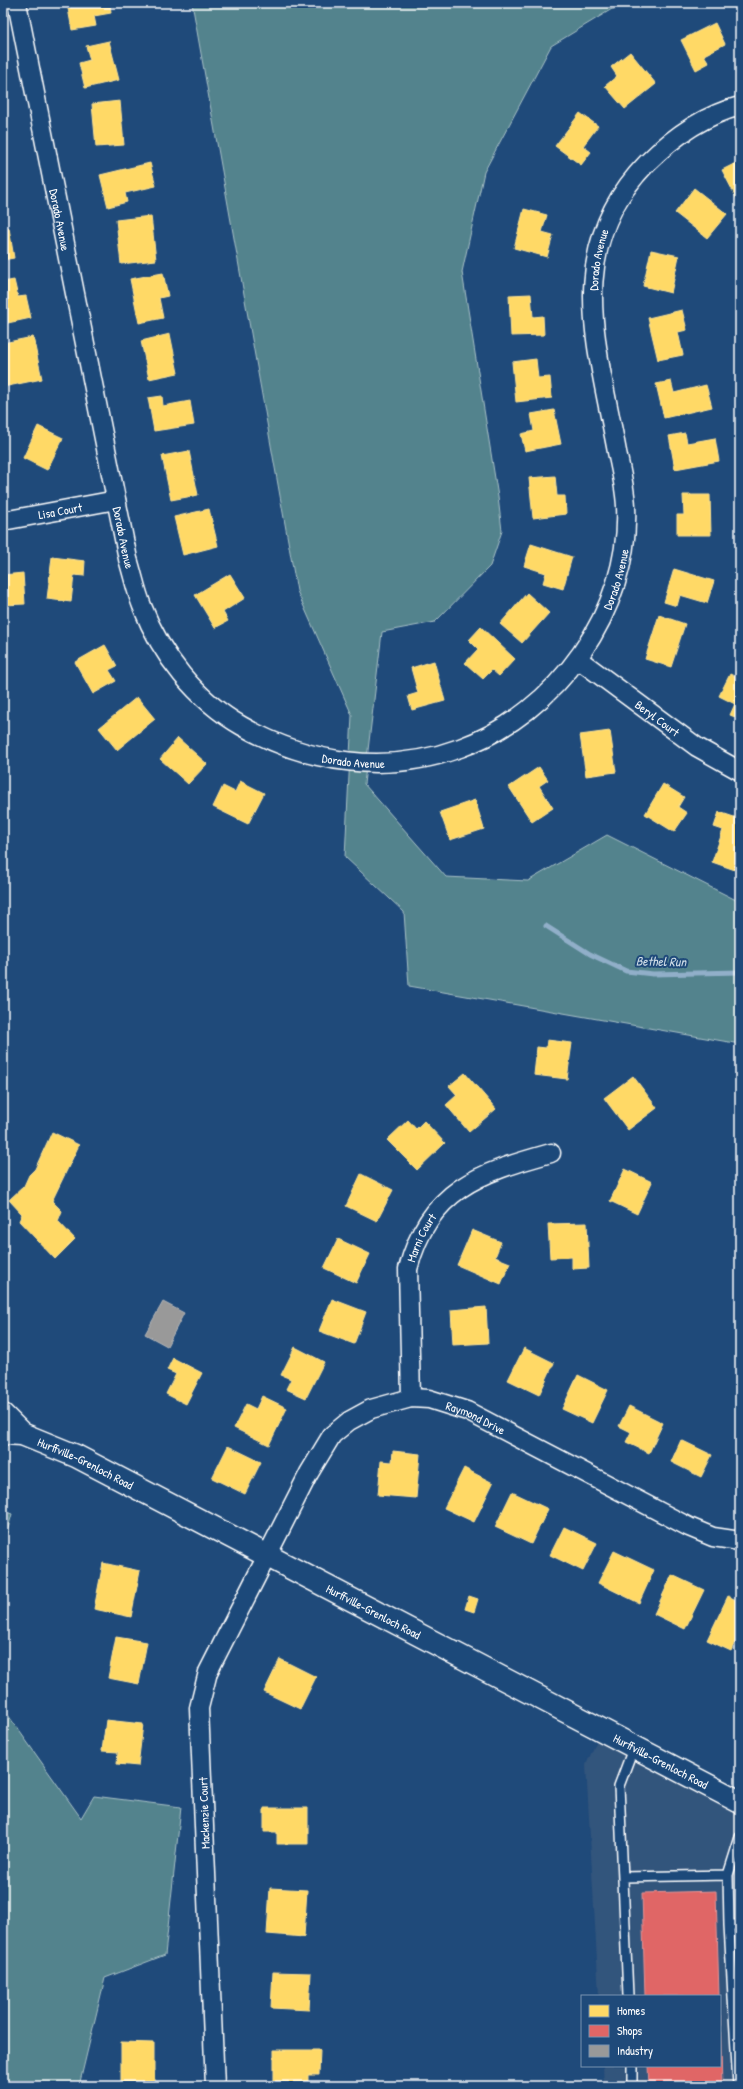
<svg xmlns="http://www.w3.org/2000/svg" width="743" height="2089" font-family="'Patrick Hand',sans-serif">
<rect width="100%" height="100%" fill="#1f4a7a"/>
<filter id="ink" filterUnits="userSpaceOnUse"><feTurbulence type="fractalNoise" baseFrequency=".025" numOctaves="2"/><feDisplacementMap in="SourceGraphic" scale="8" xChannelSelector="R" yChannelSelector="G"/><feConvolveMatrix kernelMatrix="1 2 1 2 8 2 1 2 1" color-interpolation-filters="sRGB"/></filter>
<g filter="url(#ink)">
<path fill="#33547c" d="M602 1729 740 1802V2086H604L603 2066H720V1996H599L586 1765Z"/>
<path fill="#53838d" stroke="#a9c1c6" d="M192 3H678L612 9 551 46 484 172 462 272 498 497 502 531 490 566 435 622 382 632 364 784 446 877 528 881 607 835 740 902V1044L409 986 404 912 345 857 352 715 297 591Z
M3 1511 12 1514 3 1547Z
M3 1708 81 1818 94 1796 181 1807 165 1955 105 1978 79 2086H3Z"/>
<path fill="#ffd966" stroke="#ffe494" d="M67 3H110L111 13 94 16 96 26 72 30Z
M715 23 725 44 704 55 709 63 696 70 681 40Z
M109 41 119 80 85 88 79 63 90 60 86 46Z
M630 52 656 84 625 109 605 86 617 76 611 67Z
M120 101 124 145 96 147 92 104Z
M580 113 598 126 583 146 591 152 581 165 555 146Z
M740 161V200L738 201 722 170Z
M150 163 156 186 125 193 127 202 108 207 100 175Z
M3 181 7 199 3 200Z
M694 188 727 214 707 238 675 213Z
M524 209 547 215 542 232 553 235 547 257 514 248Z
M151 216 156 260 121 264 116 220Z
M3 228H9L14 258 3 260Z
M651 250 679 256 671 293 643 286Z
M163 273 168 296 159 298 163 318 139 323 130 279Z
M14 280 18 297 26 296 31 318 3 324V282Z
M531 294 533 317 543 316 544 335 511 336 509 295Z
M682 310 687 330 678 332 683 355 658 360 648 318Z
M170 334 178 373 149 379 141 341Z
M33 337 42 379 3 387V366L5 365 3 343Z
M536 359 538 378 550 377 552 398 516 402 512 362Z
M671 381 674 393 706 385 712 407 664 418 656 384Z
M162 396 163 406 190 401 194 425 154 431 148 398Z
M554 410 561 444 525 451 521 434 534 431 531 414Z
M38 426 63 438 47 470 23 458Z
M685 433 687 443 715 438 719 461 675 469 669 436Z
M189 451 198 495 171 500 162 456Z
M555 476 557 496H565L566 514 533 518 529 478Z
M683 495H710L711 535H677V515H684Z
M209 509 218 546 183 555 174 517Z
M531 544 572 557 563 589 543 583 546 573 524 566Z
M52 557 85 561 84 576 74 575 71 602 47 599Z
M674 569 714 581 707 603 680 595 677 606 664 602Z
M23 573 25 604 3 605V575Z
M230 574 245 598 223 612 228 621 215 628 195 595Z
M527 593 549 613 522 643 500 624Z
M659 615 685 624 671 667 645 659Z
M481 627 515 659 499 676 492 670 483 679 465 663 478 649 469 640Z
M105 645 117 666 109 670 116 681 93 694 75 662Z
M434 661 445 701 412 710 408 696 418 693 411 668Z
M730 674 740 679V719L730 715 735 704 719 696Z
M137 697 155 719 117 750 99 728Z
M610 731 616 772 586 776 580 735Z
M178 738 207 764 188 784 160 759Z
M539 767 548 780 539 786 553 808 532 822 509 787Z
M240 781 264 793 248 824 213 807 223 786 235 792Z
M663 784 684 797 678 807 687 813 674 832 645 814Z
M475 800 484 829 450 840 440 812Z
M719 812 740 819V855L735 870 712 862 723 830 714 827Z
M547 1040 572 1043 567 1079 534 1075 537 1047 546 1048Z
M465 1073 496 1109 469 1132 446 1105 457 1095 449 1086Z
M633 1076 657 1108 628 1130 604 1098Z
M408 1120 416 1129 424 1121 445 1143 417 1170 387 1140Z
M52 1132 79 1145 52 1201 62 1211 58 1221 75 1239 55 1259 19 1221 22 1214 9 1200 24 1186 29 1175 35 1169Z
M625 1169 652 1182 637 1214 610 1201Z
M361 1174 393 1190 377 1221 346 1206Z
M587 1223 589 1268 572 1269V1257L550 1258 548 1224Z
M472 1230 501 1242 495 1257 510 1263 501 1284 457 1265Z
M338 1239 370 1254 356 1283 324 1268Z
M332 1299 366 1312 354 1344 319 1331Z
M486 1307 488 1343 453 1345 451 1310Z
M295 1347 324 1362 306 1398 286 1389 291 1379 281 1375Z
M524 1348 554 1363 539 1395 508 1380Z
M173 1358 202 1373 186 1404 166 1394 176 1374 167 1370Z
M578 1375 608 1390 592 1423 562 1409Z
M262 1396 287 1408 269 1445 234 1428 246 1404 256 1409Z
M629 1406 663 1423 649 1453 626 1442 631 1432 619 1426Z
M681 1440 712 1455 701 1477 671 1462Z
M228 1446 261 1462 245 1494 212 1478Z
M393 1451 420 1454 416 1498 378 1495 381 1461 392 1462Z
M740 1466V1478L736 1468Z
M464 1468 493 1483 474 1522 444 1508Z
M512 1492 548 1509 531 1544 495 1527Z
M564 1527 597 1543 583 1571 550 1555Z
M614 1551 654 1570 639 1603 598 1583Z
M103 1563 140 1571 131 1617 94 1609Z
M672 1575 704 1590 685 1629 654 1614Z
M469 1596 478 1599 474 1612 465 1609Z
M728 1596 740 1602V1637L738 1636 731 1651 707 1640Z
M116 1637 147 1642 139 1684 108 1678Z
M280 1659 316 1677 300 1709 264 1692Z
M106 1720 143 1724 138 1766 117 1764 118 1752 102 1751Z
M264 1808H308V1844H277V1832H264Z
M270 1888 307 1890 304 1937 267 1934Z
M273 1972 311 1973 309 2010 271 2008Z
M121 2042 154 2043V2086H121Z
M274 2050H320L319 2075H308V2086H274Z"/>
<path fill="#e06666" stroke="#e99494" d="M716 1891 719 1996H645L642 1893Z
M720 2015 722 2086H649L648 2066H720Z"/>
<path fill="#999" stroke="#b8b8b8" d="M163 1302 184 1313 167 1346 145 1334Z"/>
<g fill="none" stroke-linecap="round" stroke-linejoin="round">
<path stroke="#91afc9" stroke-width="5" d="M546 926 590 954 626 971 653 974 740 972"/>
<defs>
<path id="service" d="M623 1877 728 1875
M729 1925H740
M628 1996 619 1786 634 1746
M632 2066V2086
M738 2086 729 1925 728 1875 740 1837"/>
<g id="minor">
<path id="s1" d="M17 3 128 559C133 575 136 591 142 606 161 655 196 700 242 726 309 764 387 775 460 748 557 713 631 611 626 506 625 488 621 470 617 452 598 347 562 250 647 163 673 137 705 115 740 106"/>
<path id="s2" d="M3 521 116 500"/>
<path id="s3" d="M578 659 697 747 740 771"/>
<path id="s4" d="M411 1398 408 1269C429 1189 479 1173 551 1153"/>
<path id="s5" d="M215 2086 199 1708 208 1672 309 1473 332 1435 349 1421 371 1409 411 1398 429 1399 467 1411 689 1527 713 1537 740 1541"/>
</g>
<path id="tertiary" d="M3 1415 22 1434"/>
<g id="secondary">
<path id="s6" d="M3 1433 22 1434 76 1456 740 1802"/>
</g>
</defs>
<use href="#service" stroke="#fff" stroke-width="12"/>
<use href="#minor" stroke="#fff" stroke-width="21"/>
<use href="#tertiary" stroke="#fff" stroke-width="25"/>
<use href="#secondary" stroke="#fff" stroke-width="25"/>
<use href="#service" stroke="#1f4a7a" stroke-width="9"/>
<use href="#minor" stroke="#1f4a7a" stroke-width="18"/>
<use href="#tertiary" stroke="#1f4a7a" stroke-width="22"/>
<use href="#secondary" stroke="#1f4a7a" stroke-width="22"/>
</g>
</g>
<g text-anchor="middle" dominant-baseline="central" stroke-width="4" stroke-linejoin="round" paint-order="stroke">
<g font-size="12" fill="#fff" stroke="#1f4a7a">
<text stroke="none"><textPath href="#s1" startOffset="221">Dorado Avenue</textPath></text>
<text stroke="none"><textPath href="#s1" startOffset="1564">Dorado Avenue</textPath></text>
<text stroke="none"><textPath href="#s2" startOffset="58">Lisa Court</textPath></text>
<text stroke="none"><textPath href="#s1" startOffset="545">Dorado Avenue</textPath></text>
<text stroke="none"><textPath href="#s1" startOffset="1240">Dorado Avenue</textPath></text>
<text stroke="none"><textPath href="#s3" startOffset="99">Beryl Court</textPath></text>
<text stroke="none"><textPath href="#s1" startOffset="893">Dorado Avenue</textPath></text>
<text stroke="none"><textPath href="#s4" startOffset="163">Marni Court</textPath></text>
<text stroke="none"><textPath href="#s5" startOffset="840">Raymond Drive</textPath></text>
<text stroke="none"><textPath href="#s6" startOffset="89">Hurffville-Grenloch Road</textPath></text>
<text stroke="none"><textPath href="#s6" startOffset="413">Hurffville-Grenloch Road</textPath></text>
<text stroke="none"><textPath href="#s6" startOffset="737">Hurffville-Grenloch Road</textPath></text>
<text transform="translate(204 1813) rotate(-92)">Mackenzie Court</text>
</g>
<g font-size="13" font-style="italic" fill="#d1dee8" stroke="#1f4a7a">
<text transform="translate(661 961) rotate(1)">Bethel Run</text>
</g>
</g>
<rect width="743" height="2089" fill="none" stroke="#1f4a7a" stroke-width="16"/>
<rect x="8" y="8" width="727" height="2073" fill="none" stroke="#fff" stroke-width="1.5" filter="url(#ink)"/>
<rect x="581" y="1995" width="140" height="72" fill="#1f4a7a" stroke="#7992af"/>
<rect x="589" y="2005" width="20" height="12" fill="#ffd966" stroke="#7992af"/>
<text x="617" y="2015" font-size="12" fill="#ffffff">Homes</text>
<rect x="589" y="2025" width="20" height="12" fill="#e06666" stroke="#7992af"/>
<text x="617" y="2035" font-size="12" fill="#ffffff">Shops</text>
<rect x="589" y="2045" width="20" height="12" fill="#999999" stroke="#7992af"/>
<text x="617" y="2055" font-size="12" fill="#ffffff">Industry</text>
</svg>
